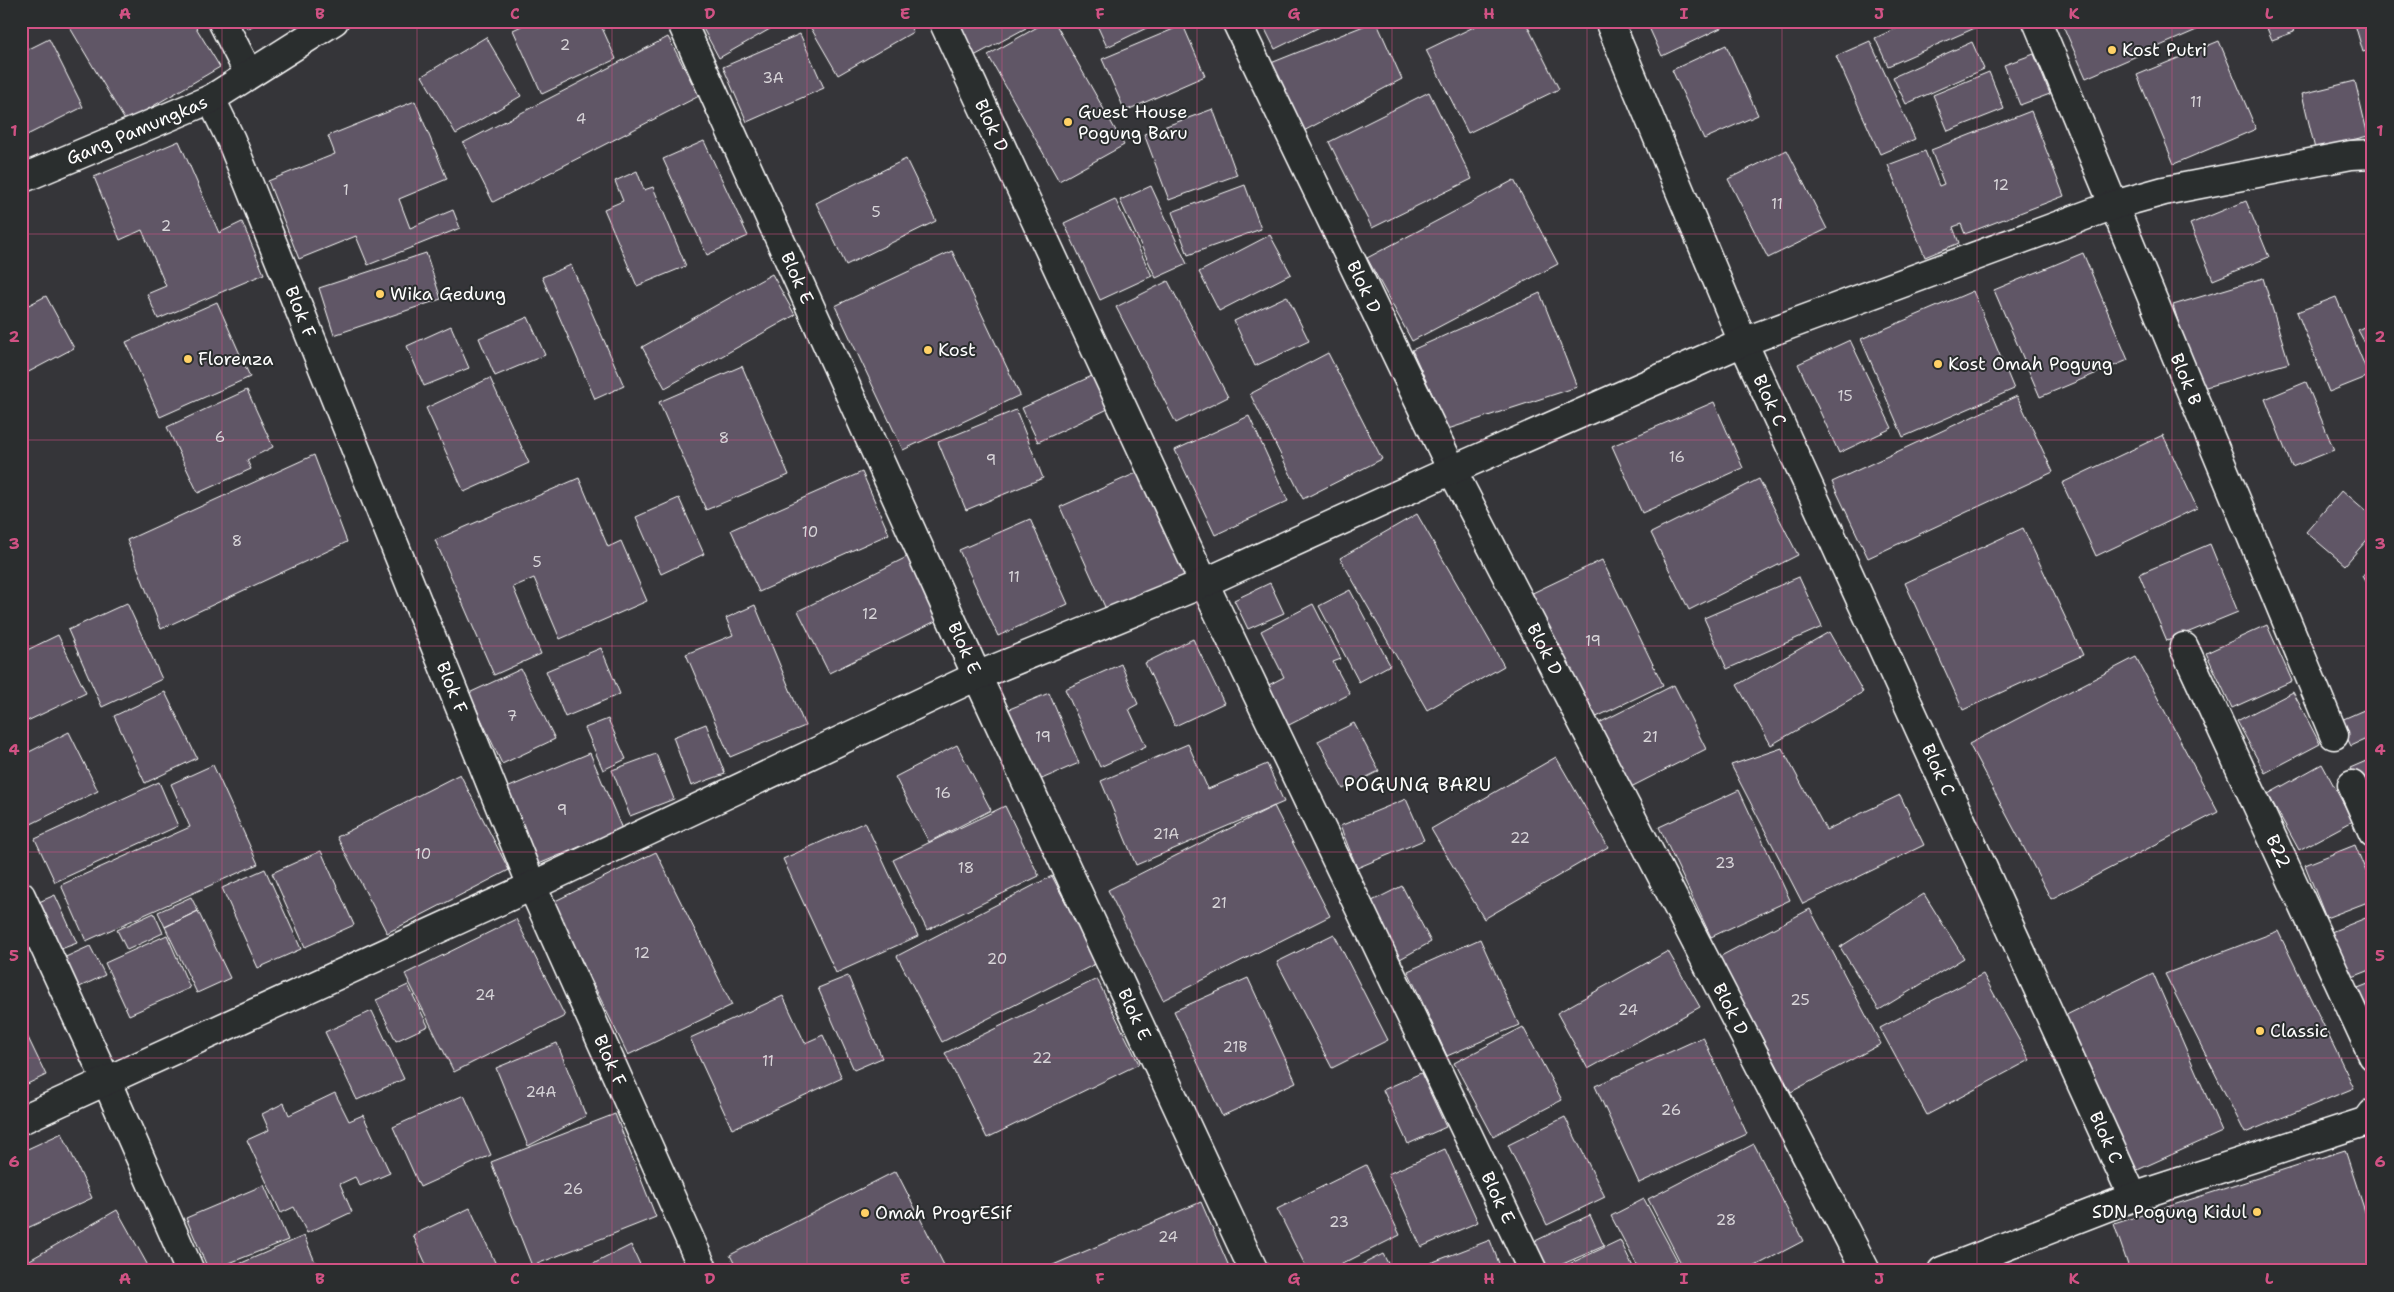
<svg xmlns="http://www.w3.org/2000/svg" width="2394" height="1292" font-family="'Shantell Sans',sans-serif">
<rect width="100%" height="100%" fill="#353539"/>
<filter id="ink" filterUnits="userSpaceOnUse"><feTurbulence type="fractalNoise" baseFrequency=".02" numOctaves="2"/><feDisplacementMap in="SourceGraphic" scale="10" xChannelSelector="R" yChannelSelector="G"/><feConvolveMatrix kernelMatrix="1 2 1 2 8 2 1 2 1" color-interpolation-filters="sRGB"/></filter>
<g filter="url(#ink)">
<path fill="#615766" stroke="#fff" d="M66 21H192L220 67 126 122Z
M242 21H259L248 29Z
M532 21H599L616 59 542 94 513 30Z
M699 21H784L719 58Z
M812 21H907L913 32 838 75 808 23Z
M955 21H1023L1026 28 974 56Z
M1048 21H1054L1124 145 1059 181 988 55Z
M1095 21H1161L1107 47Z
M1261 21H1332L1275 49Z
M1376 21 1402 79 1298 134 1271 63Z
M1486 21H1525L1559 89 1468 133 1426 50Z
M1650 21H1721L1723 27 1662 56 1647 23Z
M1913 21H1971L1975 28 1888 66 1875 38Z
M2061 21H2215V22L2086 78Z
M2264 21H2290L2294 32 2272 40Z
M2354 21H2373V49L2363 52Z
M1183 25 1205 76 1125 111 1102 59Z
M800 34 824 88 747 122 723 67Z
M486 37 521 96 456 134 422 76Z
M668 37 699 96 493 202 463 143Z
M49 39 83 107 21 138V53Z
M1870 41 1915 139 1880 154 1836 56Z
M2219 41 2256 129 2174 164 2137 75Z
M1972 42 1984 69 1906 104 1893 77Z
M1726 45 1758 115 1704 139 1672 70Z
M2034 54 2050 94 2020 105 2004 65Z
M1989 72 2004 109 1948 131 1933 95Z
M2355 81 2368 136 2315 149 2302 94Z
M1429 92 1472 179 1372 228 1329 142Z
M415 101 447 179 399 199 410 228 453 210 460 228 368 265 356 236 299 259 268 181 335 154 328 136Z
M1213 109 1237 175 1169 200 1144 134Z
M2031 111 2064 196 1965 234 1961 224 1953 227 1959 243 1925 257 1888 165 1925 151 1939 186 1944 184 1931 150Z
M179 141 219 233 242 222 264 274 158 319 147 294 166 286 142 230 120 240 94 177Z
M704 141 748 236 707 255 663 159Z
M1787 150 1827 229 1768 258 1728 179Z
M906 159 936 221 846 265 816 203Z
M637 171 644 190 653 187 686 266 637 286 604 209 623 201 615 181Z
M1514 180 1558 264 1412 341 1367 258Z
M1245 185 1261 229 1188 255 1172 212Z
M1151 186 1187 264 1156 278 1120 200Z
M1115 199 1152 276 1100 300 1064 223Z
M2246 201 2269 257 2213 280 2190 224Z
M1270 235 1291 274 1219 311 1199 272Z
M952 251 1020 395 903 450 835 306Z
M426 253 441 299 334 335 319 288Z
M2083 253 2128 360 2040 397 1994 290Z
M571 265 624 386 595 399 542 277Z
M772 274 795 315 665 388 642 347Z
M2263 278 2289 363 2199 389 2173 305Z
M1168 281 1228 397 1176 423 1116 307Z
M1973 291 2014 389 1903 437 1861 339Z
M1540 293 1577 387 1448 429 1412 350Z
M46 296 74 348 21 376V309Z
M1287 296 1309 341 1255 366 1234 321Z
M2336 297 2369 376 2329 392 2297 312Z
M217 302 250 377 160 417 126 342Z
M528 317 545 355 495 376 479 338Z
M2373 322V358L2358 330Z
M451 326 469 368 424 386 407 346Z
M1850 340 1892 428 1839 453 1798 364Z
M1328 353 1382 459 1303 499 1250 394Z
M742 366 789 475 706 510 659 402Z
M1092 376 1108 409 1038 442 1022 408Z
M490 378 529 463 464 492 426 408Z
M2306 382 2334 450 2292 467 2265 399Z
M247 390 273 447 247 460 251 469 198 493 167 427Z
M2017 396 2053 472 1868 558 1832 482Z
M1714 402 1743 468 1642 513 1612 446Z
M1016 410 1043 478 966 510 938 442Z
M1249 416 1288 501 1215 535 1175 450Z
M2163 435 2197 508 2096 556 2062 483Z
M314 455 347 542 161 629 127 540Z
M1143 470 1192 579 1109 616 1060 507Z
M862 472 889 534 759 592 731 530Z
M579 478 608 547 621 541 647 601 560 639 534 578 513 587 541 654 494 675 435 540Z
M1759 479 1798 555 1689 610 1651 533Z
M2342 490 2373 517V533L2345 565 2306 532Z
M679 498 704 554 661 574 636 517Z
M1417 514 1504 666 1427 710 1340 558Z
M1030 519 1068 604 998 636 959 550Z
M2023 528 2083 655 1963 710 1905 583Z
M2210 544 2238 612 2167 641 2139 574Z
M911 555 942 618 829 673 798 611Z
M1602 560 1663 685 1584 723 1522 598Z
M2373 570V596L2362 576Z
M1799 577 1822 627 1727 669 1704 618Z
M1270 583 1284 613 1248 629 1234 600Z
M1350 590 1390 665 1359 682 1319 606Z
M127 603 162 679 102 707 68 630Z
M1313 604 1341 659 1333 662 1350 694 1281 729 1261 689 1284 677 1261 631Z
M755 605 805 726 730 757 686 654 733 635 726 618Z
M2267 625 2292 681 2232 708 2206 653Z
M1829 632 1863 692 1771 745 1737 685Z
M58 635 86 693 21 724V653Z
M1193 639 1224 703 1175 726 1145 663Z
M601 648 620 694 565 717 546 671Z
M2136 657 2218 812 2051 899 1969 744Z
M1121 664 1138 704 1129 709 1146 746 1100 767 1065 689Z
M521 669 555 739 502 764 469 693Z
M1674 685 1706 749 1625 790 1595 725Z
M165 692 197 758 145 783 114 716Z
M2293 692 2320 744 2265 773 2237 721Z
M1049 693 1079 763 1037 781 1007 710Z
M2373 706V736L2351 746 2339 721Z
M608 719 626 759 603 770 585 728Z
M1354 723 1379 771 1343 789 1318 741Z
M706 724 725 774 691 786 673 737Z
M69 732 98 791 21 829V756Z
M1188 744 1208 789 1267 764 1284 802 1136 865 1101 781Z
M957 745 991 810 929 842 895 777Z
M1782 748 1826 830 1900 795 1924 845 1803 904 1731 765Z
M590 753 622 829 534 866 502 790Z
M656 754 674 799 630 816 612 770Z
M1556 757 1608 847 1484 919 1431 829Z
M2373 758V820L2350 768Z
M2322 764 2353 821 2299 850 2268 794Z
M213 765 258 864 86 941 61 885 190 827 171 784Z
M460 774 509 870 387 933 337 837Z
M159 782 178 826 55 882 35 839Z
M1739 790 1790 900 1711 937 1659 827Z
M1406 799 1424 840 1357 868 1340 826Z
M1005 806 1039 876 927 930 893 860Z
M1274 806 1330 916 1163 1000 1108 890Z
M865 822 918 936 836 973 783 859Z
M2355 845 2373 888V900L2326 918 2305 865Z
M321 851 354 925 305 947 272 873Z
M656 852 732 1005 628 1055 553 902Z
M265 869 301 949 258 968 222 888Z
M1052 876 1097 963 942 1042 897 956Z
M1402 886 1431 942 1400 959 1370 902Z
M1924 894 1964 958 1879 1010 1840 947Z
M55 895 77 943 53 952 32 905Z
M191 897 198 911 165 927 158 912Z
M1810 909 1881 1044 1791 1092 1719 957Z
M198 911 230 978 197 993 165 927Z
M154 913 163 933 127 950 117 930Z
M2373 915V969L2350 978 2331 932Z
M516 919 565 1016 454 1072 405 974Z
M2278 931 2354 1088 2245 1133 2165 974Z
M1334 934 1388 1040 1332 1068 1277 962Z
M167 935 190 988 129 1015 105 963Z
M1480 939 1519 1025 1447 1056 1408 971Z
M90 946 105 975 71 991 59 960Z
M1668 951 1700 1007 1588 1069 1557 1013Z
M2153 973 2222 1132 2133 1172 2060 1018Z
M1983 974 2030 1060 1927 1115 1880 1028Z
M848 976 882 1058 854 1070 818 988Z
M1248 978 1296 1082 1222 1116 1174 1011Z
M1097 979 1139 1064 987 1138 945 1053Z
M2373 982V1040L2353 990Z
M408 985 428 1026 396 1041 376 1000Z
M783 996 805 1043 823 1035 842 1078 732 1129 690 1038Z
M372 1011 404 1079 357 1100 325 1032Z
M21 1023 46 1075 21 1087Z
M1523 1027 1562 1100 1493 1136 1454 1063Z
M1703 1037 1747 1134 1639 1183 1595 1086Z
M557 1043 586 1116 528 1146 496 1068Z
M1421 1073 1446 1127 1408 1144 1383 1090Z
M335 1093 349 1121 363 1115 390 1173 360 1186 355 1177 340 1184 352 1212 307 1233 294 1207 281 1213 247 1140 269 1130 262 1114 284 1103 289 1115Z
M464 1095 491 1155 420 1187 393 1127Z
M615 1114 656 1217 532 1266 491 1162Z
M1565 1117 1605 1197 1547 1225 1508 1145Z
M62 1133 92 1198 21 1231V1152Z
M1754 1144 1803 1241 1746 1271H1685L1648 1199Z
M1445 1149 1478 1222 1421 1247 1388 1174Z
M2345 1150 2373 1236V1271H2130L2114 1224Z
M1366 1165 1400 1235 1328 1271H1308L1277 1209Z
M896 1171 947 1271H738L730 1255Z
M264 1185 288 1240 209 1271 186 1218Z
M1644 1199 1677 1260 1657 1271H1640L1611 1216Z
M1201 1202 1231 1271H1039Z
M470 1208 499 1271H429L413 1235Z
M117 1210 151 1271H21V1265Z
M1590 1215 1604 1246 1547 1271 1533 1242Z
M304 1236 319 1271H223Z
M1490 1240 1502 1271H1422L1420 1267Z
M1620 1240 1635 1271H1567L1565 1266Z
M631 1245 643 1271H579Z
M1383 1254 1392 1271H1349Z"/>
<g fill="none" stroke-linecap="round" stroke-linejoin="round">
<defs>
<g id="minor">
<path d="M222 21 249 74"/>
<path id="s1" d="M681 21 977 676 1254 1271"/>
<path id="s2" d="M943 21 1204 583 1533 1271"/>
<path id="s3" d="M1236 21 1452 470 1866 1271"/>
<path id="s4" d="M1609 21 1743 342 2133 1197"/>
<path id="s5" d="M2037 21 2334 735"/>
<path id="s6" d="M211 99 231 140 532 886 704 1271"/>
<path id="s7" d="M21 179 211 99 334 21"/>
<path id="s8" d="M2184 647 2373 1056"/>
<path d="M2352 785 2373 833"/>
<path d="M21 896 106 1080 190 1271"/>
<path d="M21 1120 532 886 977 676 1204 583 1452 470 1743 342 2114 205 2164 191 2351 155 2373 154"/>
<path d="M1942 1271 2133 1197 2367 1121 2373 1113"/>
</g>
</defs>
<use href="#minor" stroke="#fff" stroke-width="31"/>
<use href="#minor" stroke="#2a2d2e" stroke-width="28"/>
</g>
</g>
<path fill="none" stroke="#d15284" stroke-width="1" stroke-opacity="0.55" d="M222 21V1271M417 21V1271M612 21V1271M807 21V1271M1002 21V1271M1197 21V1271M1392 21V1271M1587 21V1271M1782 21V1271M1977 21V1271M2172 21V1271M21 234H2373M21 440H2373M21 646H2373M21 852H2373M21 1058H2373"/>
<g fill="#ffd166" stroke="#2a2d2e" stroke-width="2">
<circle cx="2112" cy="50" r="5"/>
<circle cx="1068" cy="122" r="5"/>
<circle cx="380" cy="294" r="5"/>
<circle cx="928" cy="350" r="5"/>
<circle cx="188" cy="359" r="5"/>
<circle cx="1938" cy="364" r="5"/>
<circle cx="2260" cy="1031" r="5"/>
<circle cx="2257" cy="1212" r="5"/>
<circle cx="865" cy="1213" r="5"/>
</g>
<g text-anchor="middle" dominant-baseline="central" stroke-width="4" stroke-linejoin="round" paint-order="stroke">
<g font-size="15" fill="#d8d5d9">
<text x="565" y="45">2</text>
<text x="773" y="78">3A</text>
<text x="2196" y="102">11</text>
<text x="581" y="119">4</text>
<text x="2001" y="185">12</text>
<text x="346" y="190">1</text>
<text x="1777" y="204">11</text>
<text x="876" y="212">5</text>
<text x="166" y="226">2</text>
<text x="1845" y="396">15</text>
<text x="220" y="437">6</text>
<text x="724" y="438">8</text>
<text x="1677" y="457">16</text>
<text x="991" y="460">9</text>
<text x="810" y="532">10</text>
<text x="237" y="541">8</text>
<text x="537" y="562">5</text>
<text x="1014" y="577">11</text>
<text x="870" y="614">12</text>
<text x="1593" y="641">19</text>
<text x="512" y="716">7</text>
<text x="1043" y="737">19</text>
<text x="1650" y="737">21</text>
<text x="943" y="793">16</text>
<text x="562" y="810">9</text>
<text x="1166" y="834">21A</text>
<text x="1520" y="838">22</text>
<text x="423" y="854">10</text>
<text x="1725" y="863">23</text>
<text x="966" y="868">18</text>
<text x="1219" y="903">21</text>
<text x="642" y="953">12</text>
<text x="997" y="959">20</text>
<text x="485" y="995">24</text>
<text x="1800" y="1000">25</text>
<text x="1628" y="1010">24</text>
<text x="1235" y="1047">21B</text>
<text x="1042" y="1058">22</text>
<text x="768" y="1061">11</text>
<text x="541" y="1092">24A</text>
<text x="1671" y="1110">26</text>
<text x="573" y="1189">26</text>
<text x="1726" y="1220">28</text>
<text x="1339" y="1222">23</text>
<text x="1168" y="1237">24</text>
</g>
<g font-size="18" fill="#fff" stroke="#2a2d2e" text-anchor="start">
<text x="2122" y="50">Kost Putri</text>
<text x="1078" y="112">Guest House<tspan x="1078" dy="21">Pogung Baru</tspan></text>
<text x="390" y="294">Wika Gedung</text>
<text x="938" y="350">Kost</text>
<text x="198" y="359">Florenza</text>
<text x="1948" y="364">Kost Omah Pogung</text>
<text x="2270" y="1031">Classic</text>
<text x="2247" y="1212" text-anchor="end">SDN Pogung Kidul</text>
<text x="875" y="1213">Omah ProgrESif</text>
</g>
<g font-size="18" fill="#fff" stroke="#2a2d2e">
<text stroke="none"><textPath href="#s2" startOffset="115">Blok D</textPath></text>
<text stroke="none"><textPath href="#s7" startOffset="126">Gang Pamungkas</textPath></text>
<text stroke="none"><textPath href="#s1" startOffset="282">Blok E</textPath></text>
<text stroke="none"><textPath href="#s3" startOffset="295">Blok D</textPath></text>
<text stroke="none"><textPath href="#s6" startOffset="231">Blok F</textPath></text>
<text stroke="none"><textPath href="#s5" startOffset="388">Blok B</textPath></text>
<text stroke="none"><textPath href="#s4" startOffset="412">Blok C</textPath></text>
<text stroke="none"><textPath href="#s1" startOffset="688">Blok E</textPath></text>
<text stroke="none"><textPath href="#s3" startOffset="700">Blok D</textPath></text>
<text stroke="none"><textPath href="#s6" startOffset="636">Blok F</textPath></text>
<text stroke="none"><textPath href="#s4" startOffset="818">Blok C</textPath></text>
<text stroke="none"><textPath href="#s8" startOffset="225">B22</textPath></text>
<text stroke="none"><textPath href="#s3" startOffset="1105">Blok D</textPath></text>
<text stroke="none"><textPath href="#s1" startOffset="1092">Blok E</textPath></text>
<text stroke="none"><textPath href="#s6" startOffset="1041">Blok F</textPath></text>
<text stroke="none"><textPath href="#s4" startOffset="1222">Blok C</textPath></text>
<text stroke="none"><textPath href="#s2" startOffset="1301">Blok E</textPath></text>
</g>
<g font-size="19" letter-spacing="1" fill="#fff" stroke="#2a2d2e">
<text x="1418" y="784">POGUNG BARU</text>
</g>
</g>
<rect width="2394" height="1292" fill="none" stroke="#2a2d2e" stroke-width="55"/>
<rect x="28" y="28" width="2338" height="1236" fill="none" stroke="#d15284" stroke-width="2"/>
<g font-size="16" text-anchor="middle" font-weight="bold" fill="#d15284">
<text x="125" y="19">A</text>
<text x="320" y="19">B</text>
<text x="515" y="19">C</text>
<text x="710" y="19">D</text>
<text x="905" y="19">E</text>
<text x="1100" y="19">F</text>
<text x="1294" y="19">G</text>
<text x="1489" y="19">H</text>
<text x="1684" y="19">I</text>
<text x="1879" y="19">J</text>
<text x="2074" y="19">K</text>
<text x="2269" y="19">L</text>
<text x="14" y="136">1</text>
<text x="2380" y="136">1</text>
<text x="14" y="342">2</text>
<text x="2380" y="342">2</text>
<text x="14" y="549">3</text>
<text x="2380" y="549">3</text>
<text x="14" y="755">4</text>
<text x="2380" y="755">4</text>
<text x="14" y="961">5</text>
<text x="2380" y="961">5</text>
<text x="14" y="1167">6</text>
<text x="2380" y="1167">6</text>
<text x="125" y="1284">A</text>
<text x="320" y="1284">B</text>
<text x="515" y="1284">C</text>
<text x="710" y="1284">D</text>
<text x="905" y="1284">E</text>
<text x="1100" y="1284">F</text>
<text x="1294" y="1284">G</text>
<text x="1489" y="1284">H</text>
<text x="1684" y="1284">I</text>
<text x="1879" y="1284">J</text>
<text x="2074" y="1284">K</text>
<text x="2269" y="1284">L</text>
</g>
</svg>
